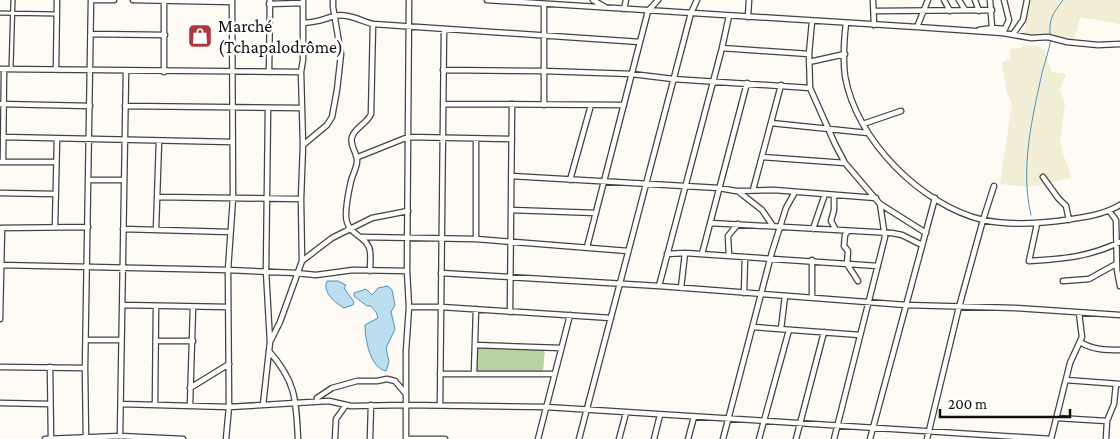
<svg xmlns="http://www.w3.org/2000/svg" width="1120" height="439" font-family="'Crimson Pro',serif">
<rect width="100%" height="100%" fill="#fdfbf3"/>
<path fill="#f1eed5" d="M1031 0H1120V24L1080 17 1074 42 1023 38Z
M1024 45 1037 46 1044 50 1052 72 1066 74 1060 90 1065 104 1060 139 1063 155 1067 163 1071 178 1047 184 1027 187 1000 184 1012 103 1007 93 1002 62 1011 59 1010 49 1021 48Z"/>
<path fill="#b9d3a1" d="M475 343 545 347 543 372H475Z"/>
<path fill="#bddeef" stroke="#4d93bd" d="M327 281H338L346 285 344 288 354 302 353 305 344 308C335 303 322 292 327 281Z
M388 286 392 290 395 305 391 312 395 329 386 348 389 362 386 371C370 368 365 339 365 325L378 318 376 312 371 306H367L354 296V293L366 289 372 295 378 288Z"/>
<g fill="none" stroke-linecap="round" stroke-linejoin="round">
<path stroke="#4d93bd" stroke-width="1" d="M1050 35C1049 17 1053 14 1063 0
M1031 215C1020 168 1032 119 1042 73 1045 62 1049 50 1051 39"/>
<defs>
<path id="pedestrian" d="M0 13 56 14
M11 69 13 0"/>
<path id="minor" d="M91 0H114
M133 0 232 2
M487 0 917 27 1003 33 1031 38 1048 37 1067 42 1098 45 1120 44
M593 0 605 7
M873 0 874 25
M944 0 950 11
M959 0 965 10
M975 0 979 11
M990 0 992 28
M1004 0 1009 20 1005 29
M269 4 303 3
M624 9 626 0
M875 11 992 10
M748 17 749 0
M812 21 809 54 810 88 835 144 845 163 880 204 926 233
M303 23C317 22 322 20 334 16 348 13 361 21 373 24L640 42
M846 23C844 40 843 60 845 76 856 140 921 205 983 220 1008 225 1033 224 1058 221 1079 218 1102 216 1120 205
M917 27 928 0
M979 30 992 28 1005 29 1003 33
M91 34 165 35
M1013 34 1023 20 1027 0
M722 48 809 54
M809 62 845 54
M0 69 301 72
M56 70 57 0
M443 70 544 71 632 74 673 79 810 88
M164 72V0
M269 72 270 0
M0 104 90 106
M443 104 624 105
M544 105V4
M125 106 301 108
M771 123 868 133
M863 124 901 111
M3 137 232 142
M303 145 327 125 332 117 337 90 341 54 333 7V0
M358 157 408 137 512 139
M762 157 845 163
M0 162H55
M3 162 4 70
M511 176 719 188 736 191 774 190 876 198
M1043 177 1058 198 1066 206 1069 220
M89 180H124
M570 180 591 105
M753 190 781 85
M739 192 762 210 773 226
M0 193 55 194
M834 195V210L831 221 836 230
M157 197 301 199
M511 210 596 213
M1110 212 1116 220 1117 270 1120 286
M710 223 892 233 902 235 922 245
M1037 224 1029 261C1063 259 1089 257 1120 242
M55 227 57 139
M1 228 88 227
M123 229 230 232
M156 229 159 141
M813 229 825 194
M848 231 845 235 844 246 848 251 847 264 858 281
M361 237 476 239 628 251
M476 239V139
M587 247 648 11 658 0
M667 254 685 253 878 266
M702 254 747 83
M729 256 728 236 738 224
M812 260V297
M302 261 332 238 372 218 408 211
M0 265 228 270 296 273 316 275 353 270 407 271
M370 271C370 264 371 257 370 251 368 237 350 235 347 222 344 214 349 190 351 181 353 174 356 169 357 162 358 154 349 145 352 137 355 127 367 124 371 114L373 24
M441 273 659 286 906 305 1015 308 1120 315
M1063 281 1089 279 1116 264
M659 286 722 48 729 16
M681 288 685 253
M744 293 745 257
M122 305 228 307
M409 307H441L611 318
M510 312 512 104
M0 319 2 228
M753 327 860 335
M781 329 785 296
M86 340H121
M156 341H193
M270 342 280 322 302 261 301 199 303 145 301 72 303 60V0
M1080 342C1093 350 1106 350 1120 350
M475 345 561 348
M269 351C296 382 296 399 298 439
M0 367 85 368
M50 367 51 439
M474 373 476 309
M440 374H554
M1066 380 1120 384
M190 388 229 364
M317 398 332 388 357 381H377L387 379 395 381 406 394
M0 403 50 404
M121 404 229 407 329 401 351 406 406 405 546 407 1051 439
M155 404 156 306
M190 405 193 307
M263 405 270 342 266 271 268 109
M440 405 444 29
M1057 418 1107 421
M120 436 126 71
M45 439 120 436 183 439
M86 439 85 368 91 0
M226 439 229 407 228 270 233 198 232 0
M335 439 336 419 346 405
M370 439 371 405
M406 439V351L409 307 407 271 409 0
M406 439H445
M538 439 570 315
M579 439 691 13 697 0
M619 439 626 413
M654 439 660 415
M688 439 694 417
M723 439 772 252 786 208 795 192
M759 439 789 330
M796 439 824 332
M834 439 885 237 880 204
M870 439 935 198
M927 439 959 307 983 220 994 186
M1051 439 1070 363 1082 337 1079 313
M1106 439 1107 421 1114 404 1116 384"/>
</defs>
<use href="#pedestrian" stroke="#424242" stroke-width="5.5"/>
<use href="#minor" stroke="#424242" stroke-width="7"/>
<use href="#pedestrian" stroke="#fff" stroke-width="3"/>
<use href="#minor" stroke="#fff" stroke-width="4.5"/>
</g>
<defs>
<symbol id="shop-square" viewBox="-11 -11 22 22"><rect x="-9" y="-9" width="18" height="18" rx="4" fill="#af3740" stroke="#fff"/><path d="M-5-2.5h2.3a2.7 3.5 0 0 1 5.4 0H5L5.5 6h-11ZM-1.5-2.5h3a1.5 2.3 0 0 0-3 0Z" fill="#fff"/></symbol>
</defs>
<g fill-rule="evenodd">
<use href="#shop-square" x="186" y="22" width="28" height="28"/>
</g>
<g text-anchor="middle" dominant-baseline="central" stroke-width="5" stroke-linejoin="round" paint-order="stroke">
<g font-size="18" fill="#0f0f0f" stroke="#fff" text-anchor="start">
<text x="218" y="26">Marché<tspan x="218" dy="21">(Tchapalodrôme)</tspan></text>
</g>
</g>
<path d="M940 409v8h130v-8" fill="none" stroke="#0f0f0f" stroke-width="2.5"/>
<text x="948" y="409" font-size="15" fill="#0f0f0f" stroke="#ffffff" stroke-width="4" paint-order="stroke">200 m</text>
</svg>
